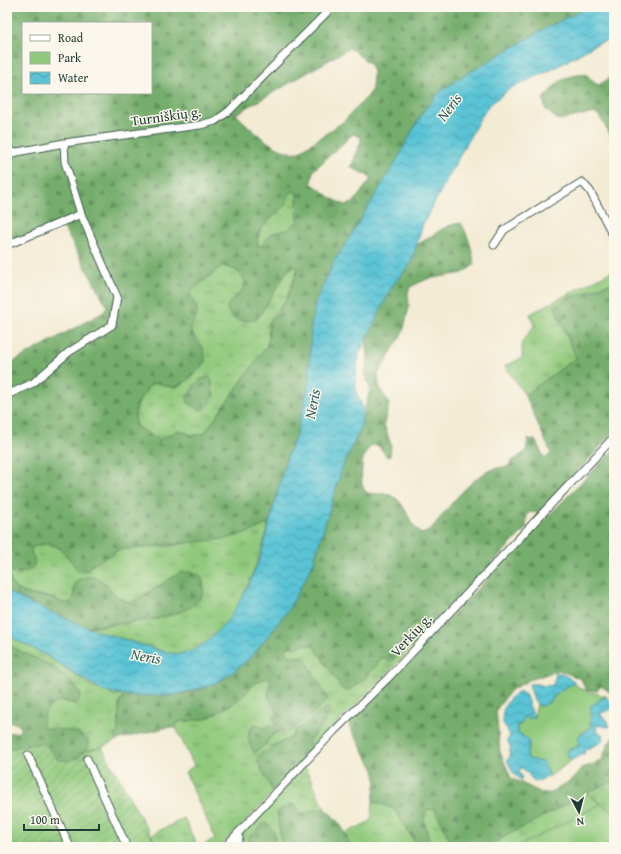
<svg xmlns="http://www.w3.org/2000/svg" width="621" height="854" font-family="'Gentium Book Plus',serif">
<defs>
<pattern id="grass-tufts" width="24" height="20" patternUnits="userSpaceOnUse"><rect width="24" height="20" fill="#90c97c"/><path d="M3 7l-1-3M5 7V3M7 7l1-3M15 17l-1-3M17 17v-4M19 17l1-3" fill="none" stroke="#75a466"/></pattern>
<pattern id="forest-firs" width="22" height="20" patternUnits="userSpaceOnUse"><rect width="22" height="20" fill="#74ad6c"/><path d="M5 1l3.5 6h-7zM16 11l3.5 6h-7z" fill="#5f8e5a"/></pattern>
<pattern id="wetland-marsh" width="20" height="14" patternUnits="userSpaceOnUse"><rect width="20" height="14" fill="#90c97c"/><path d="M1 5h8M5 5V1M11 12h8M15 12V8" fill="none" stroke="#75a466"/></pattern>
<pattern id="garden-furrows" width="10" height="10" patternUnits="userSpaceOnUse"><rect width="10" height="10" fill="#90c97c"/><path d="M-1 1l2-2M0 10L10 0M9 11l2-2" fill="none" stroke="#75a466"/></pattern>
<pattern id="water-waves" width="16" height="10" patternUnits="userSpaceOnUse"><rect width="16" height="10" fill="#5ac4d6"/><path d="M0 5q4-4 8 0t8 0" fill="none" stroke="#4aa0ae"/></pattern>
</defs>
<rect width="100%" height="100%" fill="#fbf7ec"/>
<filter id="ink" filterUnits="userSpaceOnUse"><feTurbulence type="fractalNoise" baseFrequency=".025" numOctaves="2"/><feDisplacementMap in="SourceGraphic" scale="8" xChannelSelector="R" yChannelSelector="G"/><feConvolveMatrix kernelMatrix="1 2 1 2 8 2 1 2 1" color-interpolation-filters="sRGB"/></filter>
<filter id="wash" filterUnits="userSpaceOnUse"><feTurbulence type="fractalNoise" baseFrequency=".012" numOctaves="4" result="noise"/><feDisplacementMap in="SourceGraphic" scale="16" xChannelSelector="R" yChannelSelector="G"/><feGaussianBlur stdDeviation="0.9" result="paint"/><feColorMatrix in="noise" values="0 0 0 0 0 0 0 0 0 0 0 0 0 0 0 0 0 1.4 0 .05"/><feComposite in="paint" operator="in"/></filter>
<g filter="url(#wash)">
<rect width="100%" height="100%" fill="#f3ebd4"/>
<path fill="url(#grass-tufts)" stroke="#588358" d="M293 191 297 193 298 221 289 229 268 237 262 246 258 245C254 228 274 218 283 207 288 202 287 195 293 191Z
M222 266C234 268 241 272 245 282L242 290 227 306 258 318 287 271 294 266 298 269 286 300 275 312 268 333 269 338 266 347 204 434 193 435 178 430 161 439 155 438 135 425C133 409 142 395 152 383 160 382 166 387 174 387 185 386 198 370 205 363L203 347 192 333 191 327 197 314 196 308 190 295 192 290Z
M614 270V282L567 299 576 358 525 395 505 366 522 358V342L534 326 530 314Z
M269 523C259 563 230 651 179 654 167 654 156 648 144 645 125 639 105 635 86 628L158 619 132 602H126L112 592 105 583 74 588V598C71 601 70 603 66 603 61 604 57 599 52 598 36 594 10 596 9 574L12 572 21 574 31 548C50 539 65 548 74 565L90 570 91 566 118 550 169 546 247 533Z
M438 621C395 667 350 709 307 755L310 750 307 743 326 720 325 708 304 726 295 730 292 737 287 740 273 745 270 750 257 760 273 792 221 847H201L215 838 185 772 194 766 176 728 177 722 188 721 242 697 255 683 268 676 271 682 268 695 277 712 276 727 263 728 255 724C247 729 249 735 249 743L263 747 274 733 292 730 328 699 302 656C294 658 290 658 286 651L288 647H297L303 644 314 646 343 690H350L383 657 386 660H393L405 646 402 637 415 622 421 628Z
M7 635 44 654 94 687 112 694 133 696 121 699C116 707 122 724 115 738L117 740 102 747 85 751 89 746 87 738 62 729 52 730 43 727C40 716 49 701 62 701 68 702 72 704 78 702L16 649 7 644Z
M305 766 325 809 314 810 303 815 293 804 277 812 282 847H276L274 832 247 841 251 847H229Z
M587 793 601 804 517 847H486Z
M373 801 394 809 418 847H349L346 833 371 821Z
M435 809 453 847H432C428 836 421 820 426 810Z
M184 818 198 847H157L151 835Z"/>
<path fill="url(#forest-firs)" stroke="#4a7550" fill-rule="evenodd" d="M7 7H587L539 32 460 78 440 92 424 110 394 165 333 264 316 301 311 327 309 381 304 404 295 438 287 457 269 523 247 533 225 539 118 550 91 566 90 570 78 571C65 553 57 535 31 548V552C42 569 26 574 12 572L9 574C10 596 36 595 52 598 57 599 61 604 66 603 70 603 71 601 74 598V588L77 580C109 568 108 602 132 602L181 572H190L201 576C220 617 136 622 111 624 104 625 95 627 87 627 78 627 18 597 7 591V365L104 312 107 306 61 223 7 242ZM23 23H151V93H23ZM350 48 370 64 373 72 372 89 369 95 343 122 299 152C277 156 250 128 236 114ZM353 134 361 137V141L351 167 371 177V179L353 203 345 205 333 199 311 183 313 171ZM293 191 297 193 298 221 289 229 271 234 262 246 258 245C254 228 274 218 283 207 288 202 287 195 293 191ZM222 266C234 268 241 272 245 282L242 290 227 306C229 322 245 324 258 318L287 271 294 266 298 269 286 300 268 324 269 338 266 347 204 434 193 435 178 430 161 439 155 438 135 425C132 409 142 395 152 383 160 382 166 387 174 387 185 386 198 370 205 363 206 344 197 346 192 333 189 326 197 319 197 312 197 306 192 301 190 295L192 290Z
M584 74C591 76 592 83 599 85L614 75V141L598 114C586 112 571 119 558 120L546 110 543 99C559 82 559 77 584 74Z
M461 223C468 236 473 249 474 265L463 273 427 279 410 287 408 293 409 307 403 332 378 374 379 386 389 404 384 424 391 445 390 456 387 457 379 446 373 445C365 450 363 457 362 466 358 513 381 481 400 502 408 512 411 527 422 534L429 531C448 510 476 465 508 467L511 462 526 451 528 439 535 440 545 459 551 453 525 395 576 358 555 307 567 299 614 282V432L539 513 530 512 527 515 526 528 438 621 424 628 415 622 402 637 405 643 403 650 389 662 383 657C378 659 378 663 375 667 369 675 356 689 346 691L343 690 314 646 303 644 297 647H288L286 651C290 658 294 657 302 656L305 658 328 699 311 716 288 732C274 726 270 740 262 747 260 750 256 751 254 753 250 744 244 731 255 724L263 728 276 726 273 717 277 712 268 695 271 682 268 677 255 683 242 697 221 711 205 719 177 722 176 728 168 727 117 740 115 738C122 723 116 708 121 699L133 696 174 695 197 690 221 681 253 655 289 609 313 564 342 468 359 433 370 389 365 373 368 358 366 338 392 286 411 263 416 245C431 238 444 224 461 223Z
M208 377 212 380V390L215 395 205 409 200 410 188 403 187 396 199 380Z
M614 449V695L601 686 597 691 586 690 581 679 559 670 529 680 511 690 496 710 500 752 511 778 542 793H551L574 778 581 768 592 765 602 760 607 746 614 736V781L587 793 486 847H453L435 809 426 810C421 820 428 836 432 847H418L394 809 373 801 376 779 374 770 347 722Z
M7 644C32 658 67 668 81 695L78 702C72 704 68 702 62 701 50 701 40 716 43 727 59 732 83 726 89 746 68 772 55 758 31 744L7 750V733L19 732 21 728 18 724 7 721Z
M325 708H328L330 711C326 724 314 732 307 743L312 745 307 755 273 792 257 760 261 753 270 750 273 745 287 740 292 737 295 730 304 726Z
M289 804H293L303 815 314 810 325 809C337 819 347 830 349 847H282L277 812Z
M266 822 274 832 276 847H251L247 841 248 838Z"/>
<path fill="url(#wetland-marsh)" stroke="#588358" d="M614 781V812L587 793Z"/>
<path fill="#90c97c" stroke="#588358" d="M574 683C587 695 591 691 606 696L600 699 590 723 591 727 581 733 578 747 568 749 569 759 572 760 549 777 543 762 528 759 527 753 530 746 521 734 518 733 516 728 525 716 534 717 537 704 539 706 550 702 560 690Z
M601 804 614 812V847H517Z"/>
<path fill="url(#garden-furrows)" stroke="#588358" d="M31 744H45L58 760 67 761 80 757 85 751 102 747 157 847H7V750Z"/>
<path fill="url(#water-waves)" stroke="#3c8085" d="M587 7H614V38L595 45 553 69 511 88 489 105 479 120 423 224 411 263 392 286 359 354 355 382 357 394 363 408 361 427 342 468 313 564 289 609 253 655 232 673 210 686 174 695 133 696 103 691 44 654 7 635V591L29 603 93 630 165 652 178 654 190 652 207 642 229 619 249 585 261 555 287 457 295 438 304 404 309 381 311 327 316 301 333 264 394 165 424 110 440 92 460 78 539 32Z
M556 673H561L574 681V683C570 686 562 688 559 691 553 697 548 706 539 706L534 700 529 684C537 682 544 688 553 685Z
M521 691 525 694 534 717 530 719 525 716 521 724 517 725V731C526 740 532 737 527 753L528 759 543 762 549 777 536 782C529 778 529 771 521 768L519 772 522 777 521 780 514 774 507 760 510 757 509 752 511 748 507 740 510 736C509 731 504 728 503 722 500 710 509 695 521 691Z
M606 696 612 705V709L601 713V716L608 721 609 727 597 725 596 731 603 735 602 742 585 750 584 754 572 760 569 759 566 751 578 747 579 736 591 727V706Z"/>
</g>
<g filter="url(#ink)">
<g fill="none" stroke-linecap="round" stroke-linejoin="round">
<defs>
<path id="minor" d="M7 154 64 143 200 125 215 121 229 111 332 7
M7 245 81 214
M494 245 504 230 582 182 590 191 614 237
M7 395 33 383 69 352 112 325 117 297 81 214 65 162 64 143
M28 755 70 847
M87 759 127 847
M7 845 8 847
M225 847 334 731 388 678 614 437
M235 847 239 838 237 834"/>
</defs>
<use href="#minor" stroke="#3f574c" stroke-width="9"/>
<use href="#minor" stroke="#fff" stroke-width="7"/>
</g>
</g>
<g text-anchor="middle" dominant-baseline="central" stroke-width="3" stroke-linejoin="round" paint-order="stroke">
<g font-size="14" fill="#1f3d34" stroke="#fbf7ec">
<text transform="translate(166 116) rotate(-8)">Turniškių g.</text>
<text transform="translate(411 635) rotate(-47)">Verkių g.</text>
</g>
<g font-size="15" font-style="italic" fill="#2e5f5c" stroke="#fbf7ec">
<text transform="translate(449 107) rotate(-53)">Neris</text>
<text transform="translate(312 404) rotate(-79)">Neris</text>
<text transform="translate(146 656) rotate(10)">Neris</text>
</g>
</g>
<rect width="621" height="854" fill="none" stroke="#fbf7ec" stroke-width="24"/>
<rect x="22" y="22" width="130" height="72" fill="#fbf7ec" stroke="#a3ada2"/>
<rect x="30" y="35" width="20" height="6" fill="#ffffff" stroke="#a3ada2"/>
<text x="58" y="42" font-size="12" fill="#1f3d34">Road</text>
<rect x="30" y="52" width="20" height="12" fill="#90c97c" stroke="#a3ada2"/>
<text x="58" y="62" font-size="12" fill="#1f3d34">Park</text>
<rect x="30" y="72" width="20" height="12" fill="url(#water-waves)" stroke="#a3ada2"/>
<text x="58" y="82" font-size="12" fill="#1f3d34">Water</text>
<g transform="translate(579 812) rotate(173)" stroke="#fbf7ec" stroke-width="3" paint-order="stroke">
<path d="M0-3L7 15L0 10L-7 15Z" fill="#1f3d34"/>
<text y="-6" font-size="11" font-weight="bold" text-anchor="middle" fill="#1f3d34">N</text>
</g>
<path d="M24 824v6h75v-6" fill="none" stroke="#1f3d34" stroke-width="2"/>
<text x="30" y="824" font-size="12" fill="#1f3d34" stroke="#fbf7ec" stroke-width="3" paint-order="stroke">100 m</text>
</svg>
